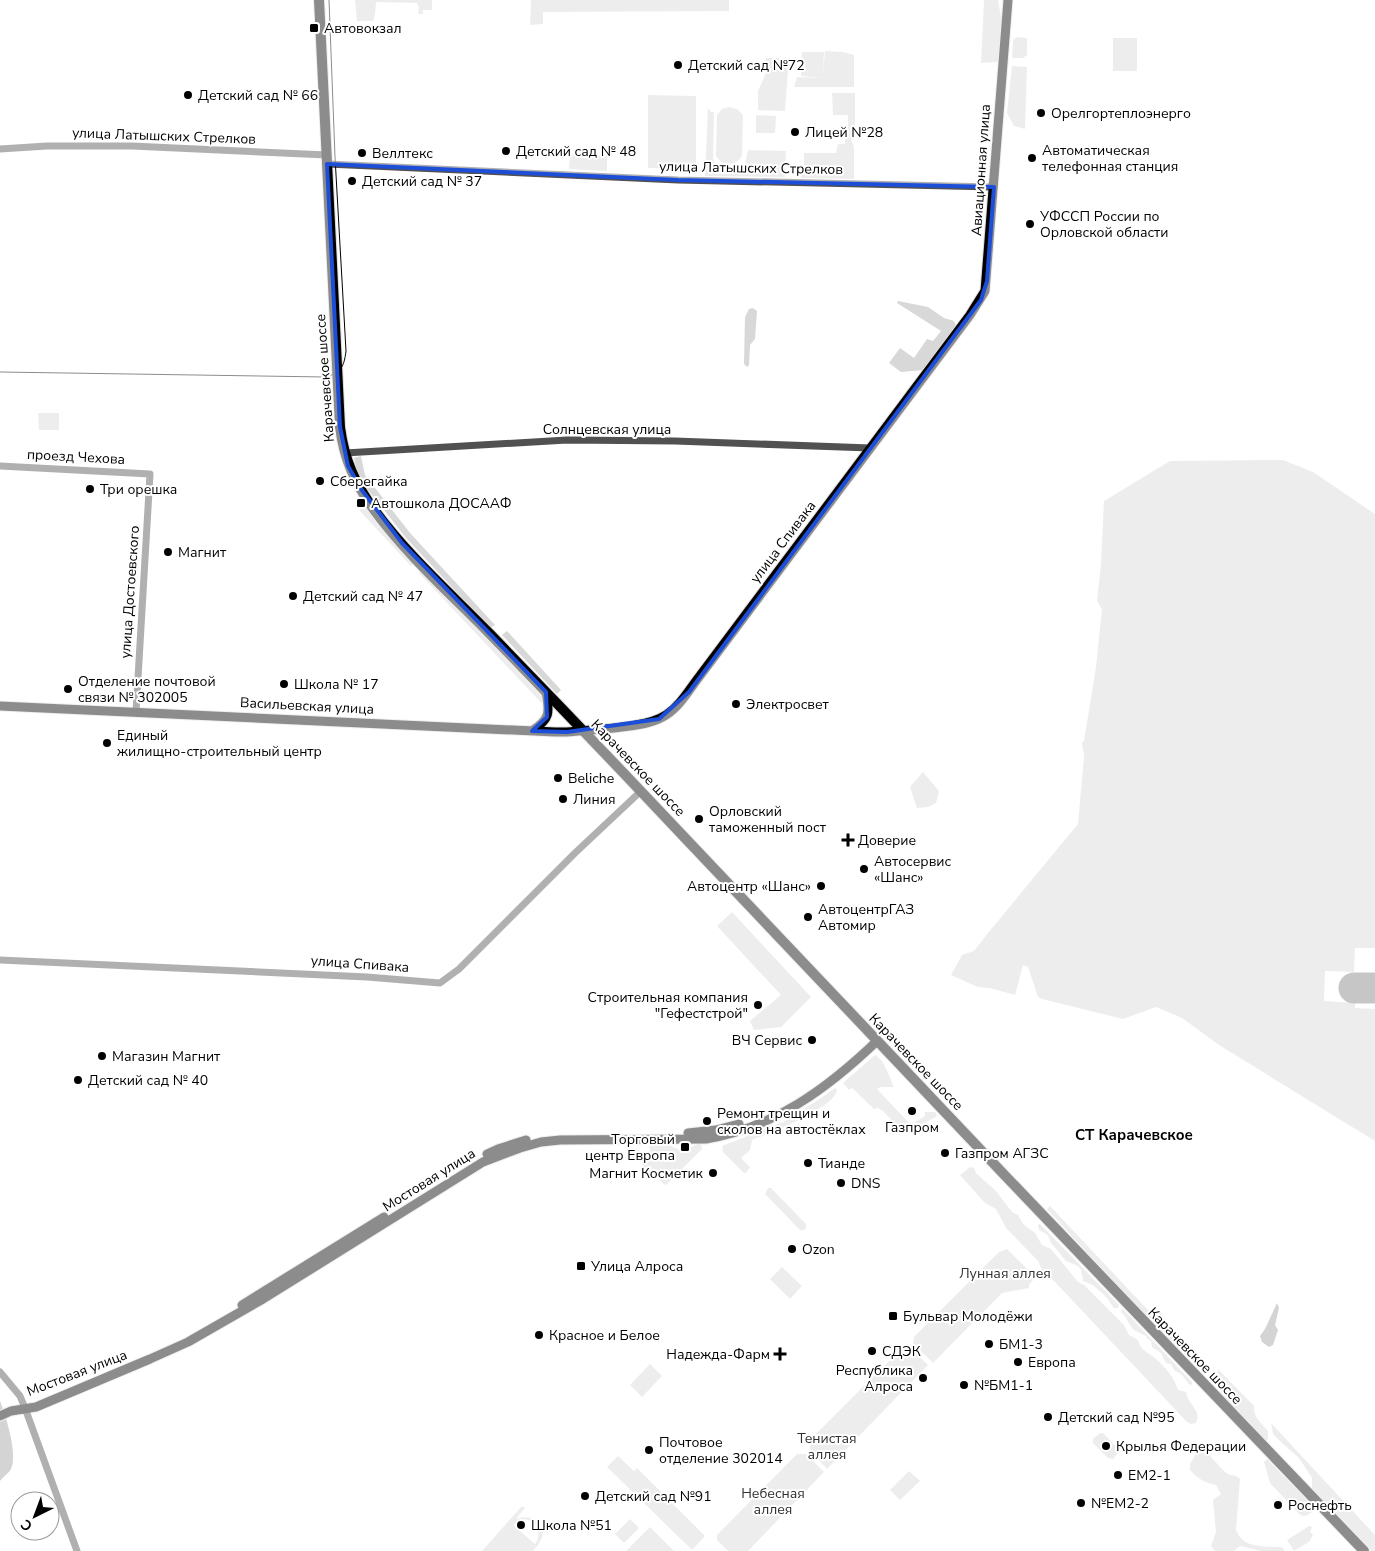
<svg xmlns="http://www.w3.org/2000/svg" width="1375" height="1551" font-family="'Nunito Sans',sans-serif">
<rect width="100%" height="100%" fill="#fff"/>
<path fill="#d8d8d8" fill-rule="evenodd" d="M355 0H432V10H423V14H418L419 7 417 3 376 2 375 15 373 21H357Z
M531 0H729V11L543 12V24L530 25Z
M984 0H998L1002 23 999 62 981 63Z
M1017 37 1027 38V55L1023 58H1012L1013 40Z
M1113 38H1137V71H1113Z
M825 51 843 52 854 55V87H794L797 77 823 78 801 76 802 52H824L823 74Z
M766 58H789L785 111 758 110V91L766 73Z
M1012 66 1027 67 1025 129 1014 126 1007 113Z
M832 93H855V138L851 139 854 147V179L801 178 800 169H804V153H836L838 144H845V137L848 135V115H833Z
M648 95 696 96V168H648Z
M729 107 737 109 743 115 742 156 737 162 729 164 721 162 716 156 717 115 722 109Z
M708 108 711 112H714L713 158 715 165 717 167H743L745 164 748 150 786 151 785 177 705 176Z
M756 115 776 116 775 133H756Z
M570 154 607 156V171L569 169Z
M898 301 928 307 944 318 954 321 956 326 924 370 901 372 889 363 900 348 914 358 927 339 933 341 941 331 897 303Z
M753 308 757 311 755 339 750 345 749 365 747 367 744 364 745 317 749 309Z
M38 413H59V430H39Z
M361 456 365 475 410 533 495 625 490 628 406 538 358 477 354 458Z
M1283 460 1313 472 1375 514V948H1355L1354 972 1325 971 1324 1001 1355 1003V1008L1375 1009V1141L1219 1045 1182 1018 1156 1007 1123 1019 1042 999 1038 997 1028 967 1023 965 1015 995 990 988 978 987 951 975 962 955 974 951 988 933 1078 824 1084 756 1082 743 1084 741 1096 667 1102 609 1097 601 1101 564 1104 501 1170 461Z
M365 506 413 562 411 566 359 510Z
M422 568 544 699 547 709 419 573Z
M507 631 561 690 557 694 502 635Z
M923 772 939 791 936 803 928 807 917 808 910 787Z
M732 912 811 997 781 1027 754 1030 750 1021 781 995 717 926Z
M875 1055C885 1060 889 1077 894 1087H881L877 1089 911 1125 925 1116V1112H935L937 1115 936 1117 906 1132 902 1131 883 1111 878 1108 874 1109 852 1088 849 1090 843 1083Z
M835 1088 837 1090C834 1109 769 1133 752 1140L750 1150 741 1158 750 1167 746 1173H744L723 1152 722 1146 783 1122 818 1100Z
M697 1144H701L702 1149 667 1184 665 1185 642 1164 651 1156 649 1145H668L678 1149 690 1148Z
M970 1167 974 1168 976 1173 996 1191 1012 1212 1018 1215 1023 1224 1035 1233 1042 1245 1051 1249 1078 1282 1084 1285 1124 1325 1129 1335 1138 1340C1141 1352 1149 1352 1157 1360 1168 1370 1173 1376 1178 1390L1186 1392C1186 1392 1188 1399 1189 1400 1193 1408 1201 1412 1196 1423L1191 1424 1187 1422 1055 1282C1049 1276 1040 1271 1039 1262L1006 1228 996 1209 985 1203 960 1175Z
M768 1188H771L806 1224V1228L804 1230H800L765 1194Z
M1050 1206 1179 1343 1173 1346 1047 1209Z
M1040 1224 1119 1305 1118 1308H1114L1107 1298 1093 1285 1083 1281 1081 1270 1078 1266 1066 1261 1051 1243 1048 1235 1039 1230 1038 1225Z
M1007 1249 1034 1276V1279L1029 1285V1288L1002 1293 933 1363 913 1343 914 1337 999 1252Z
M782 1267 802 1286 790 1299 770 1279Z
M1122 1308 1192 1382V1385L1189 1384 1181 1374 1174 1370 1171 1364 1166 1363 1161 1353 1152 1347 1151 1341 1147 1338 1146 1336C1142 1334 1137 1332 1134 1330 1128 1324 1127 1317 1121 1312Z
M900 1350H912L928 1365 827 1469 810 1451V1440Z
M650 1364 662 1376 642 1397 630 1385Z
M1218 1369 1254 1406C1253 1417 1261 1423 1268 1431V1439L1266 1443 1222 1396 1217 1376Z
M1271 1423 1375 1535V1551H1371L1312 1491V1478L1299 1458 1281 1442 1273 1434Z
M1100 1433H1103L1118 1449V1453L1113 1459 1108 1458 1093 1443V1439Z
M1199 1449C1212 1453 1217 1467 1228 1474 1233 1476 1236 1475 1240 1479L1236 1530C1238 1534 1240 1538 1244 1541 1252 1547 1272 1547 1282 1547L1285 1551H1261L1240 1546 1234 1551H1215L1211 1546 1216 1532 1213 1500 1221 1494 1216 1485C1205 1483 1197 1478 1190 1470V1464Z
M797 1454H806L824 1472 748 1551H728L717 1540V1535L719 1533Z
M618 1456 634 1471 637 1468 705 1536 692 1550 607 1467Z
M1267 1459 1312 1505 1313 1511C1308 1515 1305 1518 1299 1514L1270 1483 1264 1462Z
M909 1471 920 1481 900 1500 890 1490Z
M522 1506 525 1508 516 1519C529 1514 546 1520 542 1538 540 1543 536 1547 533 1551H482ZM525 1519C538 1523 542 1533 535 1544L513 1525 519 1521Z
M630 1519 639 1528 624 1543 615 1534Z
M1309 1526 1312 1527 1310 1532 1313 1535 1309 1542 1294 1551 1287 1540Z
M650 1527 674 1551H626Z"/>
<path fill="#9f9f9f" d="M1277 1303 1279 1308 1275 1325 1278 1330 1273 1345 1269 1347 1262 1342 1260 1336 1265 1329Z
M0 1401C6 1417 18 1453 11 1469 9 1473 3 1477 0 1481Z"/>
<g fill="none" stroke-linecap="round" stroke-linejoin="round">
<path stroke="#808080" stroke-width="31" d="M1354 988H1375"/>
<defs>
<path id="major" d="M0 706 555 732H567C593 729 646 729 666 715 680 706 689 690 699 677L970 315 985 291 1008 0
M532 731C550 719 550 713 546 692
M688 1133 716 1130 739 1124
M487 1154 498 1149 526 1140
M242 1305 384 1217
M0 1416 11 1411 36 1407 150 1359 188 1342 263 1299 483 1162 520 1148 541 1142 560 1140 706 1139C774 1128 828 1088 877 1041"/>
<path id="highway" d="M319 0 340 427C344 459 355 484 375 511 408 556 451 594 490 634 556 702 621 770 686 839 911 1077 1137 1315 1364 1551"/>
</defs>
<use href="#major" stroke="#dbdbdb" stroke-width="11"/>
<use href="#highway" stroke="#dbdbdb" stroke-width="12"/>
<path stroke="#515151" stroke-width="7" d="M0 149 47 146H132L327 155
M327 164 678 180 994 187
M345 453 567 440 675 441 870 448
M0 466 150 474 136 712
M0 960 367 977 440 983 459 969 575 853 641 791
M0 1372 20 1396 25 1408 77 1551"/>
<use href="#major" stroke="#000" stroke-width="9"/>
<use href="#highway" stroke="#000" stroke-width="10"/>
<path stroke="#000" stroke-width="1" d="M0 372 325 377C341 373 344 367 346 351L335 157 329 0"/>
</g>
<path d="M0 0H1375V1551H0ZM327 164 678 180 994 187 987 281 981 300 689 692 659 719 567 732 532 731 547 717 546 692 402 543 361 489 348 466 340 427Z" fill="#fff" fill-opacity=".55" fill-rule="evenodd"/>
<path fill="none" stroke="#1d4ed8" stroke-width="4" stroke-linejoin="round" d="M327 164 678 180 994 187 987 281 981 300 689 692 659 719 567 732 532 731 547 717 546 692 402 543 361 489 348 466 340 427Z"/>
<g fill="#000" stroke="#fff" stroke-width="2">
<rect x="309" y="23" width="10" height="10" rx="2.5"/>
<circle cx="678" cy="65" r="5"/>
<circle cx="188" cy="95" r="5"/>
<circle cx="1041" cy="113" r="5"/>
<circle cx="795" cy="132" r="5"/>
<circle cx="506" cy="151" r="5"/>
<circle cx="362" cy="153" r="5"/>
<circle cx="1032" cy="158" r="5"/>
<circle cx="352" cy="181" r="5"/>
<circle cx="1030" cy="224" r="5"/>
<circle cx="320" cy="481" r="5"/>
<circle cx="90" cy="489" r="5"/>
<rect x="356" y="498" width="10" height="10" rx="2.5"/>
<circle cx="168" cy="552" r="5"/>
<circle cx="293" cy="596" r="5"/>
<circle cx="284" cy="684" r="5"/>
<circle cx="68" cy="689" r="5"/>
<circle cx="736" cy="704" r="5"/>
<circle cx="107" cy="743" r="5"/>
<circle cx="558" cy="778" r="5"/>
<circle cx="563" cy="799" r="5"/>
<circle cx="699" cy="819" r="5"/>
<path d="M845.5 832.5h5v5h5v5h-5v5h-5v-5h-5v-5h5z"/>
<circle cx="864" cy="869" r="5"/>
<circle cx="821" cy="886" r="5"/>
<circle cx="808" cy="917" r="5"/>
<circle cx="758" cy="1005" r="5"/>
<circle cx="812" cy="1040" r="5"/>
<circle cx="102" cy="1056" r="5"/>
<circle cx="78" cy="1080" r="5"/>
<circle cx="912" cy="1111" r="5"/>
<circle cx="707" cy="1121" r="5"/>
<rect x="680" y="1142" width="10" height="10" rx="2.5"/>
<circle cx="945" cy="1153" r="5"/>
<circle cx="808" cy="1163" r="5"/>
<circle cx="713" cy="1173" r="5"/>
<circle cx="841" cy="1183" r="5"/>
<circle cx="792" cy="1249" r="5"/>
<rect x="576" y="1261" width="10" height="10" rx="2.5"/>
<rect x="888" y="1311" width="10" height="10" rx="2.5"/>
<circle cx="539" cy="1335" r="5"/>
<circle cx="989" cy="1344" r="5"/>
<circle cx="872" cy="1351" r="5"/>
<path d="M777.5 1346.5h5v5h5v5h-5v5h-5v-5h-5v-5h5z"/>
<circle cx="1018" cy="1362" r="5"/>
<circle cx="923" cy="1378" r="5"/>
<circle cx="964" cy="1385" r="5"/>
<circle cx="1048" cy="1417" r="5"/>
<circle cx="1106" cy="1446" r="5"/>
<circle cx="649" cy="1450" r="5"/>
<circle cx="1118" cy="1475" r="5"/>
<circle cx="585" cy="1496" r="5"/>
<circle cx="1081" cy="1503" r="5"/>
<circle cx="1278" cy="1505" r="5"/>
<circle cx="521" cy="1525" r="5"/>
</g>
<g text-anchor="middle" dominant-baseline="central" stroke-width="4" stroke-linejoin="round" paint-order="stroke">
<g font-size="14" fill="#000" stroke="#fff" text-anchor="start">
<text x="324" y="28">Автовокзал</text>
<text x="688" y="65">Детский сад №72</text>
<text x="198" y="95">Детский сад № 66</text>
<text x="1051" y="113">Орелгортеплоэнерго</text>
<text x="805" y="132">Лицей №28</text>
<text x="1042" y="150">Автоматическая<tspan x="1042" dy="16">телефонная станция</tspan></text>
<text x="516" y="151">Детский сад № 48</text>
<text x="372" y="153">Веллтекс</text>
<text x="362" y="181">Детский сад № 37</text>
<text x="1040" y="216">УФССП России по<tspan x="1040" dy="16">Орловской области</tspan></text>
<text x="330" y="481">Сберегайка</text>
<text x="100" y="489">Три орешка</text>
<text x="371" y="503">Автошкола ДОСААФ</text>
<text x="178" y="552">Магнит</text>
<text x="303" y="596">Детский сад № 47</text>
<text x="78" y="681">Отделение почтовой<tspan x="78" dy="16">связи № 302005</tspan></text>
<text x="294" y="684">Школа № 17</text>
<text x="746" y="704">Электросвет</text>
<text x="117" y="735">Единый<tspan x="117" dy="16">жилищно-строительный центр</tspan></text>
<text x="568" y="778">Beliche</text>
<text x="573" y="799">Линия</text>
<text x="709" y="811">Орловский<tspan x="709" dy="16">таможенный пост</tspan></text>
<text x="858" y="840">Доверие</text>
<text x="874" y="861">Автосервис<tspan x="874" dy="16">«Шанс»</tspan></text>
<text x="811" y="886" text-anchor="end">Автоцентр «Шанс»</text>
<text x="818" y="909">АвтоцентрГАЗ<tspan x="818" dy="16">Автомир</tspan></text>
<text x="748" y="997" text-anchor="end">Строительная компания<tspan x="748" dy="16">"Гефестстрой"</tspan></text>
<text x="802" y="1040" text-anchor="end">ВЧ Сервис</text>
<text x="112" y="1056">Магазин Магнит</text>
<text x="88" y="1080">Детский сад № 40</text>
<text x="717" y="1113">Ремонт трещин и<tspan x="717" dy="16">сколов на автостёклах</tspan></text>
<text x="912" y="1127" text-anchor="middle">Газпром</text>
<text x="675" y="1139" text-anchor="end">Торговый<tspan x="675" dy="16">центр Европа</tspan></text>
<text x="955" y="1153">Газпром АГЗС</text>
<text x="818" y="1163">Тианде</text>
<text x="703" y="1173" text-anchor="end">Магнит Косметик</text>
<text x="851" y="1183">DNS</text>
<text x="802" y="1249">Ozon</text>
<text x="591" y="1266">Улица Алроса</text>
<text x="903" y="1316">Бульвар Молодёжи</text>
<text x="549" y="1335">Красное и Белое</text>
<text x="999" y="1344">БМ1-3</text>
<text x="882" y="1351">СДЭК</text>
<text x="770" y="1354" text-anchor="end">Надежда-Фарм</text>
<text x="1028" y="1362">Европа</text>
<text x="913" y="1370" text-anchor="end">Республика<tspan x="913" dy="16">Алроса</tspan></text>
<text x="974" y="1385">№БМ1-1</text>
<text x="1058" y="1417">Детский сад №95</text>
<text x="659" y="1442">Почтовое<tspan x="659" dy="16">отделение 302014</tspan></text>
<text x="1116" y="1446">Крылья Федерации</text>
<text x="1128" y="1475">ЕМ2-1</text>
<text x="595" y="1496">Детский сад №91</text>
<text x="1091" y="1503">№ЕМ2-2</text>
<text x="1288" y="1505">Роснефть</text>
<text x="531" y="1525">Школа №51</text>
</g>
<g font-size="14" fill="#000" stroke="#fff">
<text transform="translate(164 136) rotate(2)">улица Латышских Стрелков</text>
<text transform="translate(751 168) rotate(1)">улица Латышских Стрелков</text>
<text transform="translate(981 170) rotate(-86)">Авиационная улица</text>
<text transform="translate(325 378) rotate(-94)">Карачевское шоссе</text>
<text x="607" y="429">Солнцевская улица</text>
<text transform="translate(76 457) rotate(3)">проезд Чехова</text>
<text transform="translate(783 542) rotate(-53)">улица Спивака</text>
<text transform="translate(130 592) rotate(-86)">улица Достоевского</text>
<text transform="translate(307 706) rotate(3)">Васильевская улица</text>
<text transform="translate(638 768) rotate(46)">Карачевское шоссе</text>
<text transform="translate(360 964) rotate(4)">улица Спивака</text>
<text transform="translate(916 1062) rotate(46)">Карачевское шоссе</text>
<text transform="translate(429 1180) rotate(-32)">Мостовая улица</text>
<text transform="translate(1195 1356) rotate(46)">Карачевское шоссе</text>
<text transform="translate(77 1373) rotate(-21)">Мостовая улица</text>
</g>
<g font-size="14" fill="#2f2f2f" stroke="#fff">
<text x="1005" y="1273">Лунная аллея</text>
<text x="827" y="1438">Тенистая<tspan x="827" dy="16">аллея</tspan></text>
<text x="773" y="1493">Небесная<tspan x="773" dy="16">аллея</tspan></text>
</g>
<g font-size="15" font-weight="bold" fill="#000" stroke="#fff">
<text x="1134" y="1135">СТ Карачевское</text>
</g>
</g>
<g transform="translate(35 1516) rotate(222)"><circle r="24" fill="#ffffff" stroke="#999999"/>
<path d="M0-4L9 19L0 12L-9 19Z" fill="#000000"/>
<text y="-8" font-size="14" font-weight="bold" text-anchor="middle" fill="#000000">С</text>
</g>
</svg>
